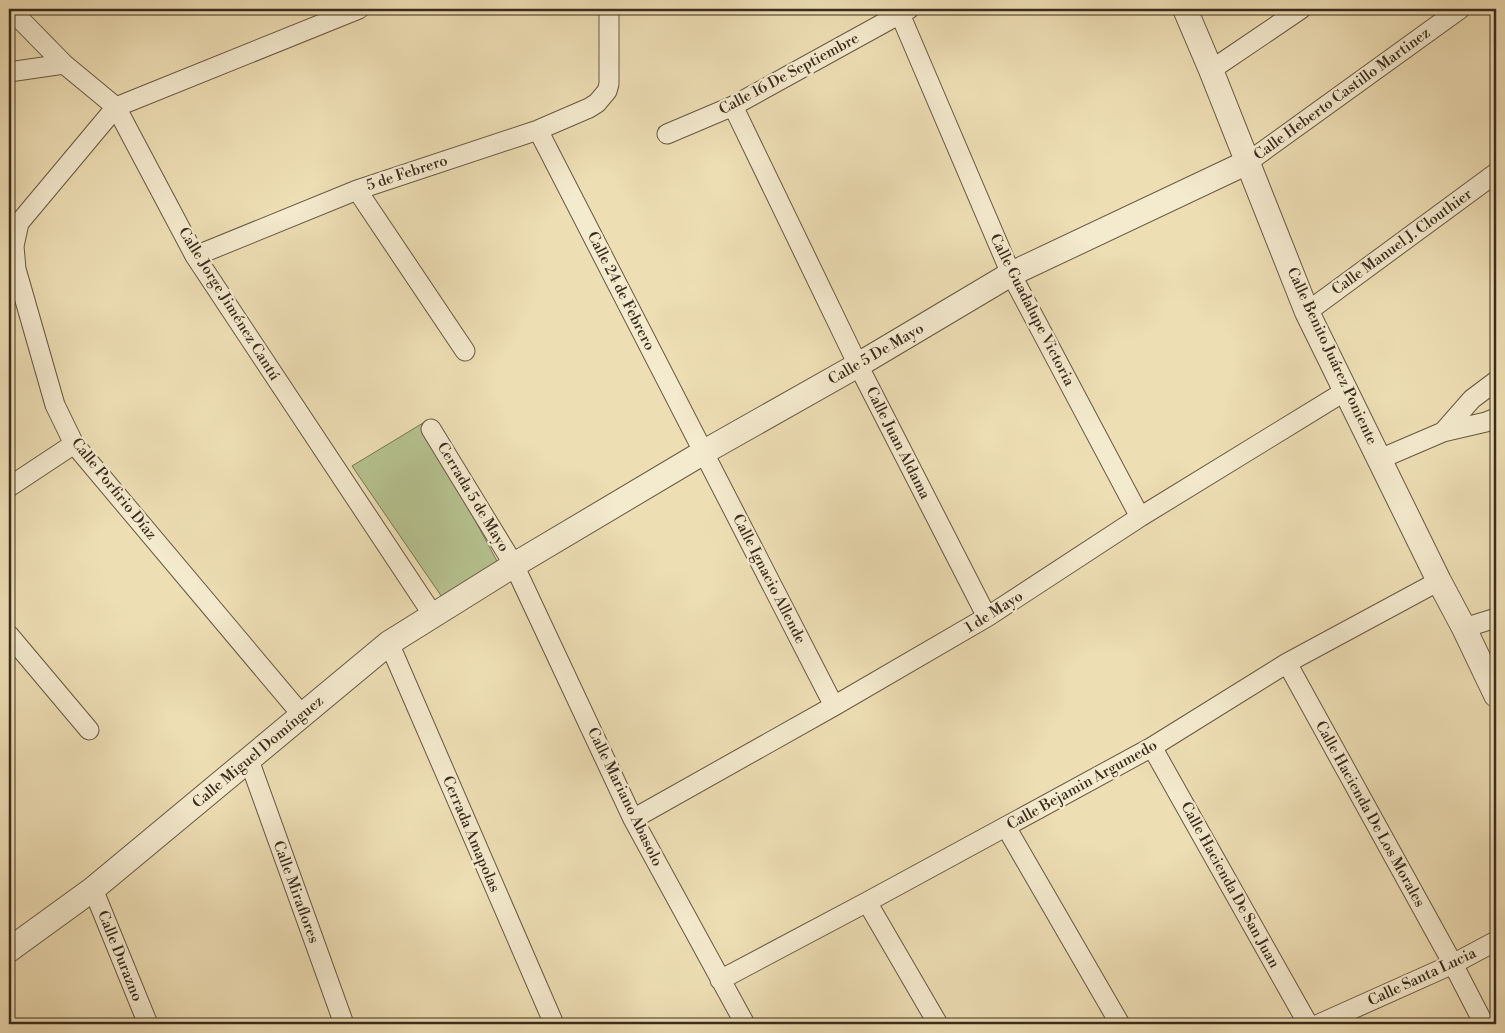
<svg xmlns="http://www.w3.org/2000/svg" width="1505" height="1033" font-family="'Libre Bodoni',serif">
<rect width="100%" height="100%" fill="#eedeb4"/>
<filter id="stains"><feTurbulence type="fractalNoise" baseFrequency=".004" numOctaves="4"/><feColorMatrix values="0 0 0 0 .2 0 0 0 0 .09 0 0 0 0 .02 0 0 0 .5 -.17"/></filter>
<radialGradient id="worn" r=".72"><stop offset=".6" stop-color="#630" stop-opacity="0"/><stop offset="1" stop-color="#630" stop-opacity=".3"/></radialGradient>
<path fill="#b5c28f" stroke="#787756" d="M423 423 498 563 444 600 352 466Z"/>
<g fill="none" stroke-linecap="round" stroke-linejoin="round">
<defs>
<path id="minor" d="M10 9 64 64 116 107 195 256 433 615
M900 14 1011 274 1140 517
M1211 70 1301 9
M9 72 64 64
M733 106 858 365 987 617
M538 130 834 706
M667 134 733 106 909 9
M1248 162 1460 9
M357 190 465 351
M195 256 357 190 538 130 589 108 597 103 607 91 609 84V9
M1307 312 1496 173
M431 429 514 565 633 819 745 1024
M1443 432 1472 399 1496 381
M1380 459 1443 432 1486 422 1496 418
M9 487 74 444
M1464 628 1496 618
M9 635 89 730
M389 643 554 1024
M1287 663 1453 964 1484 1024
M302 715 74 444 55 405 16 269 14 246 19 223 116 107 359 9
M1152 747 1308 1024
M249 760 344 1024
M633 819 834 706 987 617 1140 517 1347 390
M1006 827 1120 1024
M93 889 148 1024
M867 902 938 1024
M720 980 867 902 1152 747 1287 663 1439 581
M1319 1024 1453 964 1496 941"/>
<path id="tertiary" d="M1185 9 1211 70 1307 312 1439 581 1464 628 1496 695
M9 950 93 889 389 643 514 565 704 452 858 365 1011 274 1248 162"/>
</defs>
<use href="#minor" stroke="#675843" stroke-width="21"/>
<use href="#tertiary" stroke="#675843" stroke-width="26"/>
<use href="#minor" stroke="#f4eace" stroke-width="19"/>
<use href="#tertiary" stroke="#f4eace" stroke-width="24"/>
</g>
<g text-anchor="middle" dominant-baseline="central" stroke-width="4.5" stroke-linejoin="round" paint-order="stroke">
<g font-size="15" fill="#3a2c1d" stroke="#f4eace">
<text transform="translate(789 74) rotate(-28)">Calle 16 De Septiembre</text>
<text transform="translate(1342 94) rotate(-36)">Calle Heberto Castillo Martinez</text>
<text transform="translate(407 173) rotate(-18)">5 de Febrero</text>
<text transform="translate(1402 242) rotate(-36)">Calle Manuel J. Clouthier</text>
<text transform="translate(621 291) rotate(63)">Calle 24 de Febrero</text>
<text transform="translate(229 304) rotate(58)">Calle Jorge Jiménez Cantú</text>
<text transform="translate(1032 310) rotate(63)">Calle Guadalupe Victoria</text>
<text transform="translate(876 354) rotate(-30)">Calle 5 De Mayo</text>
<text transform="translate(1332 356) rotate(65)">Calle Benito Juárez Poniente</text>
<text transform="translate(898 443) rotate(63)">Calle Juan Aldama</text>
<text transform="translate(114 489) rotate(51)">Calle Porfirio Díaz</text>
<text transform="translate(473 497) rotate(59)">Cerrada 5 de Mayo</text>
<text transform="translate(769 579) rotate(63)">Calle Ignacio Allende</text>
<text transform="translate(994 612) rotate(-32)">1 de Mayo</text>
<text transform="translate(258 752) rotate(-40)">Calle Miguel Domínguez</text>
<text transform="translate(1082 785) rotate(-29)">Calle Bejamin Argumedo</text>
<text transform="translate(625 797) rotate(64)">Calle Mariano Abasolo</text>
<text transform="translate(1370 814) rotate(61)">Calle Hacienda De Los Morales</text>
<text transform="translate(471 834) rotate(67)">Cerrada Amapolas</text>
<text transform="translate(1230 885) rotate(61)">Calle Hacienda De San Juan</text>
<text transform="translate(296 892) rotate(70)">Calle Miraflores</text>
<text transform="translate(120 956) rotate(68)">Calle Durazno</text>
<text transform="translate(1422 977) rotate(-25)">Calle Santa Lucia</text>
</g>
</g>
<rect width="1505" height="1033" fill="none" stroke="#eedeb4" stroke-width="30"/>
<rect x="10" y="10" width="1485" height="1013" fill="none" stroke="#3a2c1d" stroke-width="2.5"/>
<rect x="15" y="15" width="1475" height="1003" fill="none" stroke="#3a2c1d"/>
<rect width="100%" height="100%" filter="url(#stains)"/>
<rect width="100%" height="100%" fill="url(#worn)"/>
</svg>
